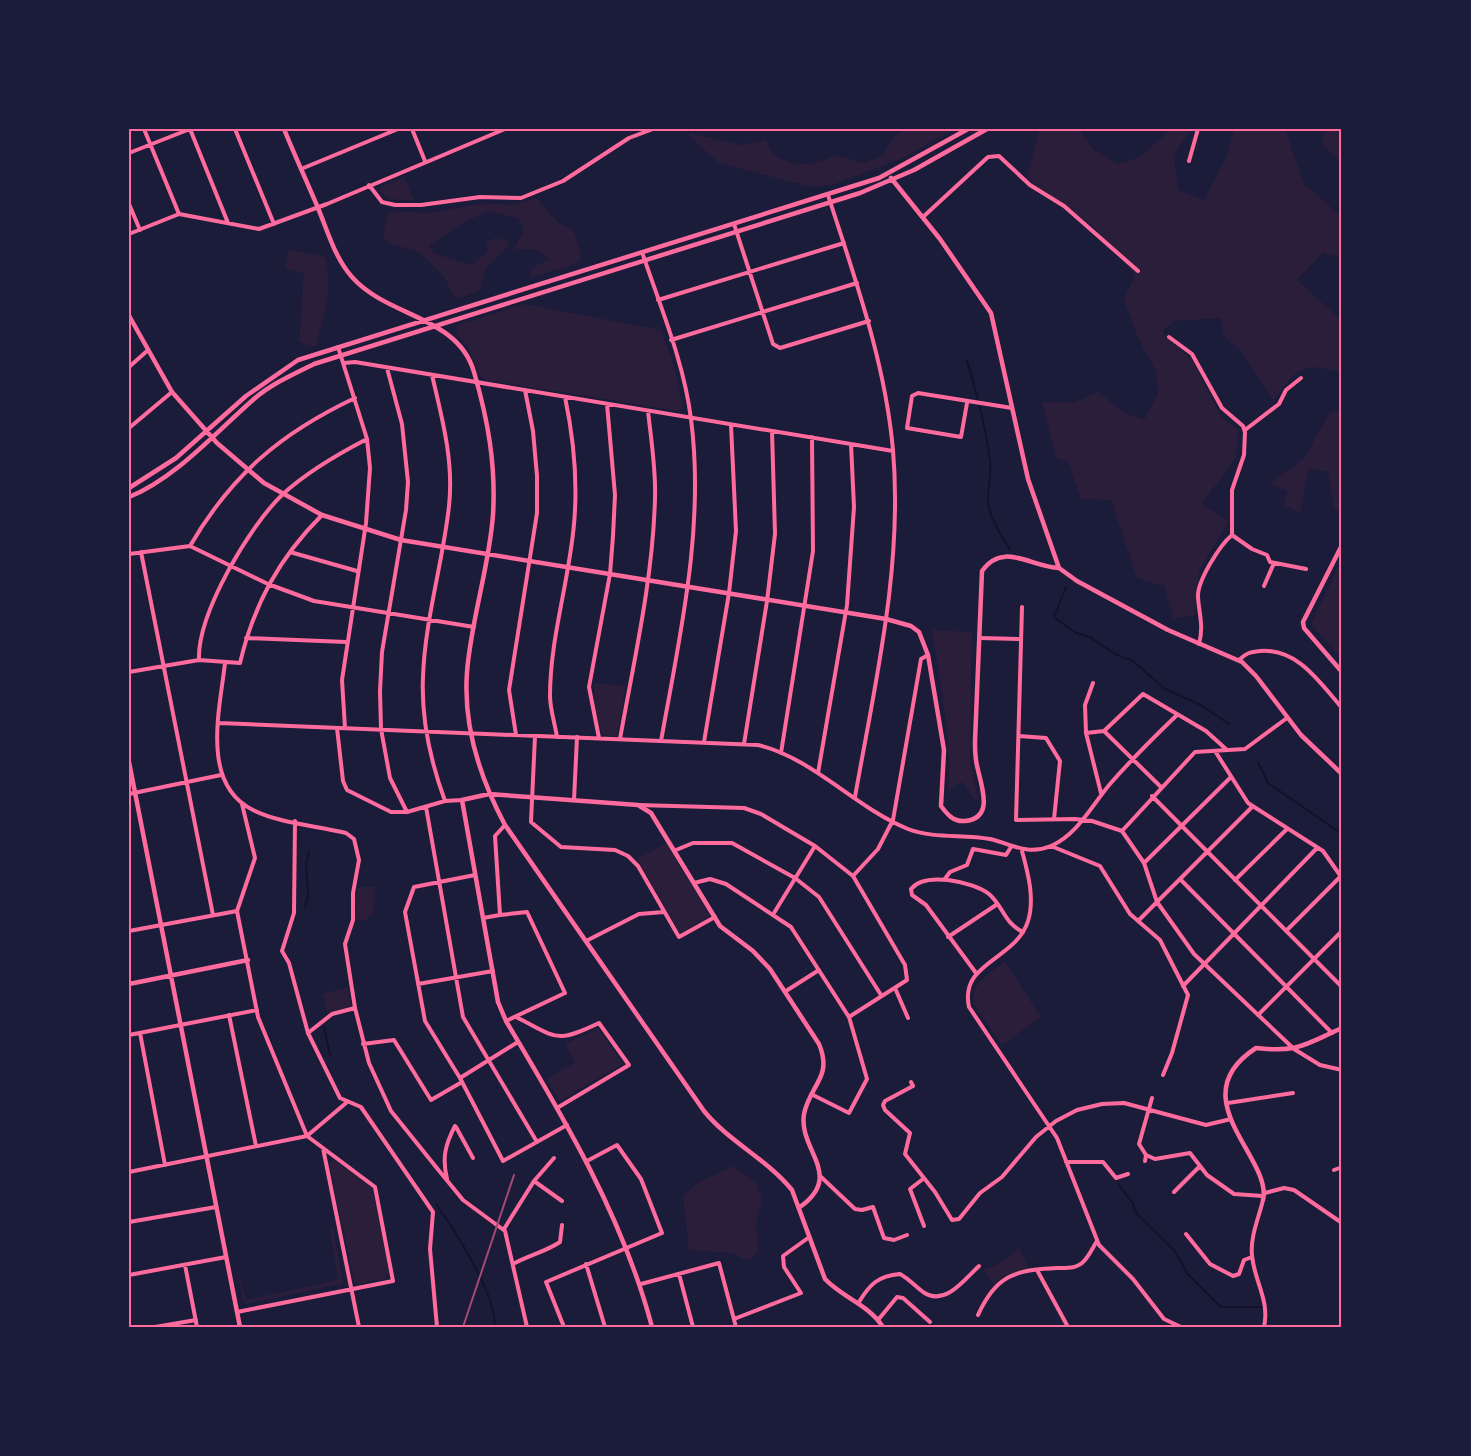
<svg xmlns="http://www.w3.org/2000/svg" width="1471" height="1456" font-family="'Fira Sans Condensed',sans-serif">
<rect width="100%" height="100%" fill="#1b1b3a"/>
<path fill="#2a1e3b" d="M903 129H954L903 158 832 185 811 187 719 163 689 136 691 133 740 145 765 140C768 144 772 153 777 156 795 168 818 165 836 155L864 163 883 156 891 141Z
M1040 129H1078L1094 150 1117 164 1140 157 1172 129H1191L1174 155 1178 190 1204 200 1227 156 1234 129H1285L1304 184 1342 217V258L1323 253 1297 280 1342 321V373C1302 361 1296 368 1274 401L1239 349 1225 339 1220 318 1174 321 1162 332 1193 361 1222 418 1239 430 1236 457 1202 504 1229 521 1199 571 1195 615 1174 619 1164 586 1137 578 1111 500 1081 499 1068 462 1056 458 1042 402 1073 403 1098 392 1125 413 1144 420 1158 394 1156 371 1139 340 1124 300 1135 275 1093 226 1026 178Z
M1325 129H1342V163L1322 145Z
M404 177 414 201 389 199 379 191 382 186Z
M536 198 559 223 573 229 582 256 576 264 533 277 530 274 532 268 549 259 537 250 514 249 524 230 519 219 489 211 468 220 429 246 433 253 471 265 487 252V242L495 238 509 241 508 247 487 266 480 290 459 299 453 296 445 278 419 252 388 243 383 236 387 213 391 211 427 213 485 203 509 205Z
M288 249 325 257C333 289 325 316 315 347L299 342 304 274 285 268Z
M524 304 661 330 674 366 683 407 679 411 486 380 480 376 468 347 456 333 458 325Z
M1342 409V510H1334L1328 472 1309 468 1300 513 1284 505 1287 491 1270 484 1305 457 1329 413Z
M1342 559V659L1311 624Z
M932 630 972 632 970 759 978 800 973 798 963 782 957 784 948 792C953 748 943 705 937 661 936 650 932 641 932 630Z
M594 683 626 686 617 737 602 734 596 715Z
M666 843 710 916 680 933 637 859Z
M357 887H375L374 913 364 921 355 920Z
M1005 962 1041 1017 1002 1045C973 1002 954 996 1005 962Z
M348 987 351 1006 327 1013 323 994Z
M598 1028 623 1064 559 1101 546 1079 575 1063 565 1044Z
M334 1160 372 1187 389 1272 384 1279 357 1284 354 1281 329 1164Z
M733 1166 757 1184 762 1200 756 1223 759 1250 751 1260C742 1259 737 1255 728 1253 720 1251 701 1252 689 1250L683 1196 697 1183Z
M333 1229 343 1282 341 1284 246 1304 243 1301 234 1259 246 1300 338 1280 330 1230Z
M1019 1248 1029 1269 1004 1275 994 1285 984 1269 996 1266Z"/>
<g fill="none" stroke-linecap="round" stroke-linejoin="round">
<path stroke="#12122b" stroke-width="2" d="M967 361C977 394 986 427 990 461 992 474 988 486 988 498 988 516 1001 535 1010 550
M1066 587 1054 617 1076 633 1090 637 1115 654 1133 661 1165 689 1201 705 1229 724
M1258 762 1268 783 1342 834
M305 907C313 889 301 871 309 853
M324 1027 330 1055
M1118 1184 1133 1203 1136 1213 1175 1251 1187 1273 1221 1307H1262
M436 1204C453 1227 499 1299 494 1327"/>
<path stroke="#ff6b9d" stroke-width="4" d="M144 129 179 214
M190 129 228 223
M235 129 274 224
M412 129 425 161
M129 153 190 129
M1189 161 1198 129
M301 169 398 129
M369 185 382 202 395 205H421L480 197 521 198 563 181 629 138 653 129
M828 195C855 279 885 361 893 450 903 567 875 683 855 797
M129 204 140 230
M923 217 988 157 999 156 1030 185 1064 206 1138 271
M734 224 773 344 780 348 869 321
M129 234 179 214 259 229 327 204 505 129
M642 252C660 306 684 362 691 419 705 527 680 635 661 741
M658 300 844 243
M129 315 132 321
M1169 337 1192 354 1222 408 1243 426 1245 432 1244 455 1232 490V535C1220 545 1197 581 1198 597 1199 614 1204 626 1199 644
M671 340 857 283
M338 347 367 439 370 468 366 523 342 680 345 728
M344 363 355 362 893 451
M129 367 147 351
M387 368 402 424 408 482 406 510 382 652 380 691 381 729 390 778 407 812
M432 375C442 418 454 461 449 506 443 562 425 619 423 677 421 720 430 760 445 801
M967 403 961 437 907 428 912 396 918 393 1012 408
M129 428 172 392
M1245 430 1279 404 1286 390 1301 378
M1232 535 1252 549 1267 555 1270 562 1306 569
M190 546C232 474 281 433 355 398
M141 552 213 915
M290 552 357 571
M129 554 190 546 268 584 314 601 474 627
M1264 586 1274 563
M1022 607 1016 820 1075 819 1092 821 1122 831 1144 863 1157 902 1194 954 1294 1049 1320 1065 1342 1070
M246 638 346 642
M980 638 1021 639
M199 660C197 614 250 525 283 494 307 472 338 454 367 439
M1239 660C1246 653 1250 652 1260 651 1298 648 1320 683 1342 708
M225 663C220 709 200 784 253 810 278 823 318 826 346 833L354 839 359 860 353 893V920L345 944 355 1008 369 1063 391 1111 436 1167 463 1200 505 1231 527 1327
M129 672 199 660 240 663C254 604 279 558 322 515
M1093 683 1085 705 1086 733 1101 793
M219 723 758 745C813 758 856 808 908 829 934 839 963 834 990 839 1012 844 1027 856 1051 846 1078 834 1092 805 1110 784 1131 760 1154 737 1177 715
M337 728 343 781 347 790 391 812H407L445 801 462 800
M1104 731 1143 694 1206 731 1227 750
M1086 733 1104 731 1161 787
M516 735 509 690 537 513V476L533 431 525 390
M535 736 531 822 561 847 615 850 628 856 638 866 679 937 715 917
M1019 736 1046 738 1060 761 1054 819
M557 737C555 724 550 709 550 696 550 638 569 582 574 524 578 481 574 440 565 397
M599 738 589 687 610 574 613 536 615 495 607 404
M620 739C634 660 653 579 655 498 656 469 651 439 648 411
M704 742 729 593 736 531 731 425
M744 744 767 601 775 534 772 431
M1215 751 1248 803 1323 851 1342 878
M781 753 813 551 812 437
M818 773 847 605 854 507 851 444
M129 794 221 775
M1152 796 1342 987
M574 800 577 737
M638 805 744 808 761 814 815 846 853 876 905 965 907 980 849 1017
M426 807 463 1017 537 1142
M295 821 294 913 282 951 289 963 308 1033 340 1098 361 1107 433 1212 430 1249 437 1327
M505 825 495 836 500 915 527 912 565 993 506 1021
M1122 831 1195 752 1245 749 1287 718
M1051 846 1100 866 1130 914 1160 940 1188 995 1172 1053 1163 1075
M676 850 693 843H732L795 878 819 897 881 995
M1022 851C1028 873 1035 899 1028 921 1016 960 959 962 969 1007L1057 1138 1099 1245 1133 1279 1164 1319 1181 1327
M1144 863 1231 777
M475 875 414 887 405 912 425 1021 460 1078 503 1161 567 1125
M853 876 878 849 893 820 921 659 928 655
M1180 879 1332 1033
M944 880 950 872 967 865 973 849 1006 855 1011 847
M1235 880 1287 829
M694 883 710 879 726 884 791 927 849 1017 867 1079 849 1113 813 1095
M774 913 815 846
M483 918 500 915
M1138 921 1252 807
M129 931 237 911
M1286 931 1340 877
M948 937 996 905
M586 941 639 914 664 912
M976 973 926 905 912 895 911 889C925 871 974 882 989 894 1004 907 1003 922 1023 932
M418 984 493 971
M1183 986 1317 848
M895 988 908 1018
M786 991 819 970
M229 1015 256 1146
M1258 1015 1342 931
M516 1017C558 1038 555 1044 599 1023L629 1065 557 1108
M140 1033 165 1165
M308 1033 332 1014 355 1008
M129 1035 257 1010
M363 1044 394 1040 431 1100 462 1082
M460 1078 518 1042
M911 1082 913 1086 885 1101 883 1105 885 1110 910 1133 905 1154 935 1192 952 1220 959 1219 980 1193 1002 1177 1036 1137 1056 1121 1077 1110 1102 1104 1124 1103 1206 1125 1231 1119
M1228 1103 1293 1093
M456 1127 473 1158
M323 1148 359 1327
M1146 1155 1155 1159 1190 1153 1207 1175 1234 1194 1263 1196
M1145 1161 1146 1155 1139 1144 1152 1098
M1066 1162H1103L1116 1178 1128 1174
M1334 1170 1342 1167
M129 1172 307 1136 346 1103
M820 1176 855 1209 862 1210 873 1207 884 1238 894 1240 907 1235
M447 1179C442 1158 445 1145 455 1126
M923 1179 910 1189 924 1226
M534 1181 562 1201
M1174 1192 1200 1166
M1265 1193 1284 1188 1294 1190 1342 1223
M1263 1200C1259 1217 1250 1237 1252 1255 1254 1281 1270 1300 1264 1327
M129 1222 216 1207
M504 1229 534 1181 554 1158
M1186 1234 1210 1264 1233 1276 1239 1274 1244 1260 1252 1257
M513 1264C529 1255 545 1252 560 1242L562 1225
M586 1264 605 1327
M185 1265 197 1327
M1037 1270 1068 1327
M679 1274 693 1327
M129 1275 226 1257
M641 1284 719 1263 736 1327
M859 1302C870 1284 878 1276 900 1274 909 1279 915 1286 923 1292 945 1307 964 1280 979 1266
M237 1312 393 1281 375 1187 307 1136 258 1017 237 911 255 858 242 804
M978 1315C996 1275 1015 1270 1057 1268 1067 1268 1077 1269 1084 1261 1089 1256 1093 1247 1097 1241
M734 1319 801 1293 784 1267 783 1256 808 1238
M878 1320 897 1297 903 1298 930 1322
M155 1327 196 1320
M564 1327 546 1282 662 1233 641 1179 617 1145 587 1161"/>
<path stroke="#ff6b9d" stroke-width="4.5" d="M284 129C295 156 307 182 318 208 328 232 335 258 352 277 387 317 458 316 474 372 488 420 496 465 493 515 489 568 471 620 467 672 463 725 480 778 505 825L704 1111C729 1142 767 1159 792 1190L825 1279C843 1298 868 1304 883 1327
M891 178 940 239 991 313 1028 479 1059 568 1077 581 1168 630 1242 662 1256 676 1301 735 1342 774
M132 321 172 392 217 443 264 483 322 515 401 540 886 619 911 626 919 632 928 655 944 750 941 806C947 814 953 822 965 821 998 818 978 779 976 760 975 754 975 747 975 741L982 571C1003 541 1031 567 1059 568
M129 488 176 458 246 396 298 360 879 178 968 129
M129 497C175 479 217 431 254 399 271 384 294 374 314 364L860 193 914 170 987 129
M1342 545 1303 622 1304 628 1342 672
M129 762 240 1327
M129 984 248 960
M1263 1200C1273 1158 1179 1098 1256 1048 1298 1053 1306 1044 1342 1028
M652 1327C623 1217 564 1118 506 1021L498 1002 462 800 489 794 638 805 651 813 720 926 753 951 770 969 819 1044C833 1078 810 1084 804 1114 798 1150 845 1175 800 1207"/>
<path stroke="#a44b75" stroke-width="2" d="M463 1327 514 1175"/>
</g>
<rect width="1471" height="1456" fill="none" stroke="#1b1b3a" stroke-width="261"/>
<rect x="130" y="130" width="1210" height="1196" fill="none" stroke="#ff6b9d" stroke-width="2"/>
</svg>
